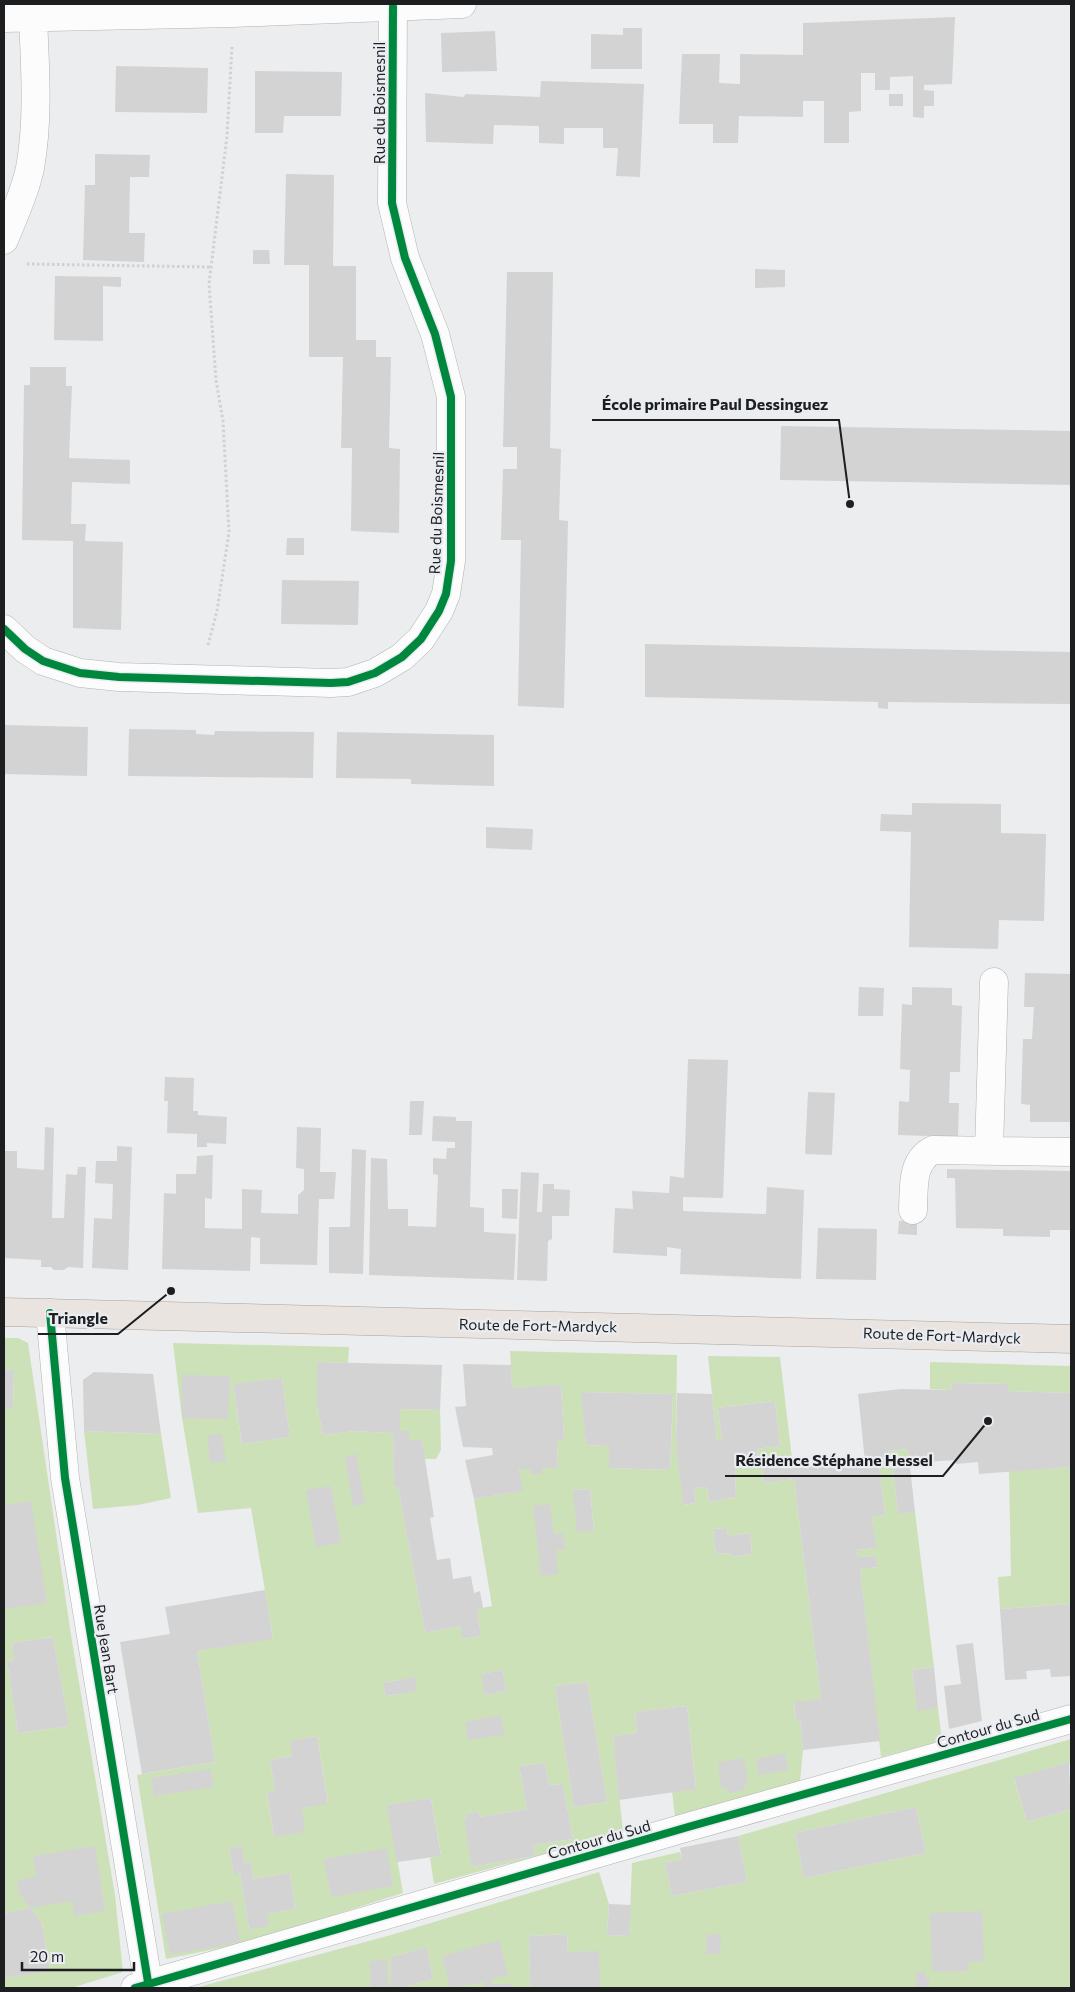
<svg xmlns="http://www.w3.org/2000/svg" width="1075" height="1992" font-family="Commissioner,sans-serif">
<rect width="100%" height="100%" fill="#ebedef"/>
<path fill="#cde1b9" fill-rule="evenodd" d="M4 1338H18L28 1343 71 1635 115 1895 123 1972 71 1988H4V1978L50 1970 42 1924 31 1908 4 1913V1409H13L14 1370 4 1369ZM53 1637 69 1726 18 1733 7 1661 14 1660 12 1643Z
M173 1343 349 1347 348 1363 317 1362V1405L323 1435 354 1431 393 1433 394 1486H398L425 1633 460 1626 463 1639 481 1636 477 1609 492 1606 474 1499 522 1491 519 1469H531V1474H541L542 1468 558 1467 557 1441 564 1440 561 1386 512 1388 510 1351 677 1355 676 1444 684 1505 696 1503 694 1488 707 1487 709 1502 736 1497 735 1466 758 1462 757 1449 780 1446 775 1401 718 1408 722 1441H717L708 1356 780 1357 793 1467 762 1468 764 1483 794 1479 821 1699 794 1703 796 1720H800L803 1750 800 1781 675 1817 672 1791 696 1788 687 1706 635 1712 637 1733 613 1736 623 1832 434 1884 430 1858 441 1855 431 1798 388 1805 403 1893 245 1943 166 1959 137 1775 215 1762 197 1651 273 1638 251 1508 198 1513 182 1418ZM282 1378 290 1437 242 1444 233 1385ZM582 1392 673 1394 670 1470 609 1468V1446L586 1445ZM590 1489 594 1530 573 1490ZM727 1528 728 1536 750 1533 752 1554 731 1557 730 1553 716 1554 713 1529ZM503 1670 506 1691 485 1695 482 1674ZM398 1680 400 1694 386 1696 383 1683ZM587 1682 607 1802 574 1807 555 1686ZM317 1736 328 1803 302 1808 274 1837 267 1793 275 1791 270 1760 292 1756 291 1741ZM545 1763 549 1785 563 1784 573 1839 533 1845 535 1856 472 1867 467 1814 479 1811 480 1817 527 1809 519 1766ZM241 1846 244 1863 251 1862 253 1879 290 1873 295 1909 267 1914 249 1929 240 1873 234 1874 229 1848Z
M930 1362 1071 1366V1393L1008 1391V1384L952 1383 951 1390 930 1389Z
M400 1409 440 1410 441 1450 436 1459H424L422 1440H409V1431H400Z
M84 1431 161 1434 171 1498 138 1505 93 1509Z
M908 1449 910 1467 893 1469 898 1513 915 1512 934 1667 912 1670 917 1710 938 1708 942 1741 881 1757 860 1569 878 1567 876 1556 858 1557 857 1550 875 1548 872 1517 885 1515 879 1465 889 1463 888 1451Z
M1071 1467V1604L1000 1609 998 1577 1011 1576 1009 1471Z
M1071 1739V1768L1069 1762 1014 1779 1027 1822 1071 1809V1988H929V1979H926V1972H917L916 1988H579L600 1987 568 1952 567 1934 529 1936 530 1988H400L433 1979 427 1947 391 1957 390 1988H195L391 1935 599 1872 609 1904 607 1935 629 1936 632 1863 680 1852 682 1859 665 1863 672 1896 747 1882 738 1836ZM916 1807 926 1853 804 1878 795 1833Z"/>
<path fill="#d3d3d4" d="M955 17 952 84 924 85V90L934 91V106H924V118L913 117V76L890 77V90H875V73H861V111L849 112V143H824V101H803V117L739 116 738 143H713V124H679L682 54H720L719 83 740 84V54L803 55V23Z
M623 28H642V69H591V34L623 35Z
M495 31 497 71 442 72 441 33Z
M116 66 208 68 207 113 115 112Z
M255 71 342 72 341 116H284L283 133H255Z
M541 81 644 84 640 177 616 176 618 148H603V128H564V144L539 143V126L494 125 493 144 426 142 425 93 463 97 466 94 540 97Z
M889 94H903V106H889Z
M95 154 150 155 149 177H130L129 233H145L144 262 83 260 85 185H95Z
M286 174 334 175 333 266H356V340H376V357H391L389 448 400 449 399 533 351 531 352 448H341L343 357H309V265H284Z
M253 250H269L270 264H253Z
M755 269 785 270V287L755 288Z
M507 272H553L550 448 561 449 559 520 568 521 564 708 518 706 521 540H501L503 469H517V447H503Z
M55 276 121 277V287L103 286V341L54 340Z
M30 367H66V386H72L69 458 130 460V484L72 482 71 524H86L85 541 123 542 121 630 73 628V541L22 540 24 385H30Z
M781 426 1071 431V485L780 480Z
M287 538H304V555H286Z
M282 580 359 581 358 625 281 624Z
M645 644 1071 652V704L888 702V709L878 708V702L645 697Z
M4 725 88 727 87 776 4 774Z
M129 729 196 730V734L214 735 215 731 314 732 313 778 128 776Z
M337 732 494 735V786L411 784V779L336 778Z
M912 803 1001 804V833L1046 834 1044 921 999 920 998 949 909 947 911 832 880 831 881 814 912 815Z
M486 827 533 829 532 850 486 848Z
M1025 973 1071 974V1122H1030V1105L1021 1104 1023 1039H1032L1034 1007H1024Z
M859 987 884 988 883 1016H858Z
M912 987 952 988V1005L962 1006 960 1072H950L949 1103H959L958 1137 898 1135 899 1101 909 1102 910 1070 900 1069 902 1004 912 1005Z
M688 1059 728 1060 723 1198 683 1197V1211L766 1214 767 1187 804 1190 801 1279 680 1274 681 1249 667 1247V1256L613 1253 615 1208 633 1209 632 1191 669 1193 670 1176 684 1178Z
M165 1077 194 1078 193 1111H198V1115L227 1117 226 1144 207 1143V1147H197V1134L167 1133 168 1101H164Z
M808 1092 835 1093 832 1155 805 1154Z
M410 1101H424L422 1135H409Z
M433 1116 456 1117V1121H472L470 1207 484 1208V1232L516 1234 514 1280 369 1275 371 1158 387 1159 388 1209H408V1226L436 1227 438 1175 433 1174V1158L446 1159 447 1148H455V1142L432 1141Z
M45 1127 54 1128 52 1218H64L66 1174 77 1175 78 1167H86L83 1268 68 1267 64 1270H54L51 1267H41V1260L4 1258V1151H17V1168L44 1170Z
M297 1127 321 1128 320 1172H336L334 1199H319L317 1265 260 1264V1238L251 1237 250 1271 162 1269 164 1193 176 1194V1174H196L197 1156 213 1155 212 1199 205 1198V1228L242 1229V1189L262 1190 261 1213 298 1214V1195L304 1190V1169L296 1168Z
M117 1146 132 1147 128 1270 92 1268 94 1218 112 1219 113 1184 95 1183 96 1161H117Z
M352 1149 366 1150 363 1274 329 1273V1227H350Z
M947 1169 1071 1171V1230H1050V1237L1003 1236V1229L956 1228 955 1178H947Z
M521 1172 539 1173 537 1212H542L543 1184H554V1189L570 1190 569 1216H552V1239L548 1241 547 1281 517 1280Z
M502 1189H518L517 1219 502 1218Z
M899 1221H917V1235L898 1234Z
M818 1228 877 1229 876 1280 816 1279Z
M317 1362 442 1365 440 1410 400 1409V1431H409V1440H422L434 1517 430 1518 437 1560 450 1558 453 1579 471 1576 474 1593 480 1591 483 1608 477 1609 481 1636 462 1639 460 1626 425 1633 398 1486 394 1487 393 1433 354 1431 323 1435 317 1405Z
M463 1364 511 1365 512 1388 561 1385 564 1440 557 1441 558 1468H542V1474H531V1469H519L523 1491 474 1499 465 1460 493 1455 492 1448 463 1447 455 1407 466 1406Z
M4 1369 14 1370 13 1409H4Z
M94 1372 153 1374 161 1434 84 1431 83 1380Z
M182 1375 230 1376 228 1419 182 1418Z
M282 1378 290 1437 242 1444 233 1384Z
M952 1383 1008 1384V1391L1071 1393V1467L979 1474 978 1462 956 1464V1460L909 1463 908 1449 888 1451 889 1463 879 1465 885 1515 872 1517 876 1548 857 1550 858 1557 876 1556 878 1567 860 1569 880 1741 803 1750 800 1720 796 1721 794 1702 821 1699 794 1479 764 1483 762 1468 785 1466V1468H793L865 1461 858 1394 901 1389 951 1390Z
M581 1392 673 1394 670 1470 609 1468V1446L586 1445Z
M677 1393 712 1394 717 1441H722L718 1408 775 1401 780 1446 757 1449 758 1462 735 1466 736 1497 709 1502 707 1487 694 1488 696 1503 683 1505 676 1444Z
M222 1434 226 1461 210 1463 207 1435Z
M356 1454 365 1504 353 1506 345 1456Z
M910 1467 915 1512 898 1514 893 1469Z
M331 1486 341 1543 316 1547 306 1490Z
M590 1489 594 1531 577 1532 573 1490Z
M31 1501 47 1603 4 1609V1505Z
M550 1504 554 1534 563 1533 565 1550H556L558 1574 541 1576 533 1506Z
M727 1528 728 1536 750 1533 752 1554 731 1557 730 1553 716 1554 713 1529Z
M265 1590 273 1639 197 1651 215 1762 142 1774 120 1642 170 1634 165 1607Z
M1071 1604V1676L1051 1677 1050 1669 1026 1671 1027 1679 1005 1680 1000 1609Z
M53 1637 69 1726 18 1733 7 1661 14 1660 12 1643Z
M973 1643 982 1721 949 1729 944 1686 961 1684 956 1645Z
M934 1667 938 1708 917 1711 912 1670Z
M503 1670 506 1691 485 1695 481 1674Z
M415 1677 417 1691 386 1696 383 1683Z
M587 1682 607 1802 574 1807 555 1686Z
M687 1706 696 1789 619 1800 613 1736 637 1733 635 1712Z
M501 1715 505 1735 468 1740 465 1722Z
M317 1736 328 1804 302 1808 305 1832 274 1837 267 1792 275 1791 270 1760 292 1756 290 1741Z
M785 1753 788 1770 758 1775 756 1759Z
M744 1758 748 1784 744 1785 745 1790 728 1793 727 1788H721L718 1762Z
M1069 1762 1071 1809 1027 1822 1014 1778Z
M545 1763 549 1785 563 1784 573 1839 533 1845 535 1856 472 1867 464 1819H467V1814L479 1811 480 1817 527 1809 519 1766Z
M210 1769 214 1787 154 1796 151 1778Z
M431 1798 441 1856 397 1862 387 1805Z
M916 1807 926 1853 804 1878 795 1833Z
M738 1836 747 1882 672 1896 665 1863 682 1859 680 1848Z
M95 1846 105 1911 74 1916 72 1901 30 1908 19 1893 17 1880 36 1877 33 1856Z
M242 1846 244 1863 251 1862 253 1879 290 1873 295 1909 267 1914 269 1926 249 1929 240 1873 234 1875 229 1848Z
M387 1848 393 1886 331 1897 324 1859Z
M232 1901 240 1942 170 1955 162 1914Z
M609 1904 631 1905 629 1936 607 1935Z
M31 1908 42 1924 50 1971 4 1978V1913Z
M982 1911 984 1961 968 1962 969 1971 932 1972 930 1913Z
M567 1934 568 1952 599 1951 600 1988H530L529 1936Z
M721 1934 720 1954H706V1935Z
M499 1940 508 1975 492 1979 493 1984H512V1988H483L484 1982 450 1988 442 1956Z
M427 1947 433 1979 400 1988H390L391 1957Z
M387 1960 388 1988H370V1961Z
M916 1972H926V1979L929 1978V1988H916Z"/>
<g fill="none" stroke-linecap="round" stroke-linejoin="round">
<defs>
<path id="minor" d="M4 18 233 13 462 4
M4 240C13 217 25 193 30 168 39 118 35 67 33 17
M4 629 25 649 43 661 80 673 119 677 331 683 348 682 375 673 402 657 421 639 439 611 446 594 451 561V397L435 334 405 258 392 203 393 7
M989 1150 994 982
M913 1210C914 1188 911 1161 933 1150L1071 1152
M50 1313 65 1478 149 1988
M135 1988 688 1827 1071 1719"/>
<path id="major" d="M4 1312 1071 1339"/>
</defs>
<use href="#minor" stroke="#b1b2b4" stroke-width="29"/>
<use href="#major" stroke="#aba29b" stroke-width="29"/>
<path stroke="#d1d1d1" stroke-width="3" stroke-dasharray="2.5 2.5" stroke-linecap="butt" d="M27 264 211 267
M208 645 217 611 229 532 223 421 216 380 209 284 227 136 232 46"/>
<use href="#minor" stroke="#fcfcfd" stroke-width="28"/>
<use href="#major" stroke="#eae4e0" stroke-width="28"/>
<defs>
<path id="cycleway" d="M4 629 25 649 43 661 80 673 119 677 331 683 348 682 375 673 402 657 421 639 439 611 446 594 451 561V397L435 334 405 258 392 203 393 7
M50 1313 65 1478 149 1988
M135 1988 688 1827 1071 1719"/>
</defs>
<use href="#cycleway" stroke="#e9ecf1" stroke-width="11"/>
<use href="#cycleway" stroke="#00873e" stroke-width="8"/>
</g>
<g text-anchor="middle" dominant-baseline="central" stroke-width="4.5" stroke-linejoin="round" paint-order="stroke">
<g font-size="15" fill="#1d1e20" stroke="#e9ecf1">
<text transform="translate(379 103) rotate(-90)">Rue du Boismesnil</text>
<text transform="translate(436 513) rotate(-88)">Rue du Boismesnil</text>
<text transform="translate(538 1325) rotate(1)">Route de Fort-Mardyck</text>
<text transform="translate(942 1335) rotate(2)">Route de Fort-Mardyck</text>
<text transform="translate(107 1649) rotate(81)">Rue Jean Bart</text>
<text transform="translate(988 1728) rotate(-16)">Contour du Sud</text>
<text transform="translate(599 1839) rotate(-16)">Contour du Sud</text>
</g>
</g>
<path fill="none" stroke="#1d1e20" stroke-width="2" d="M850 504L839 420H592M171 1291L118 1334H38M988 1421L943 1476H725"/>
<g fill="#1d1e20" stroke="#e9ecf1" stroke-width="2">
<circle cx="850" cy="504" r="5"/>
<circle cx="171" cy="1291" r="5"/>
<circle cx="988" cy="1421" r="5"/>
</g>
<g font-size="16" text-anchor="middle" font-weight="bold" fill="#1d1e20" stroke="#e9ecf1" stroke-width="4.5" stroke-linejoin="round" paint-order="stroke">
<text x="715" y="410">École primaire Paul Dessinguez</text>
<text x="78" y="1324">Triangle</text>
<text x="834" y="1466">Résidence Stéphane Hessel</text>
</g>
<rect width="1075" height="1992" fill="none" stroke="#1d1e20" stroke-width="10"/>
<path d="M22 1962v8h112v-8" fill="none" stroke="#1d1e20" stroke-width="2.5"/>
<text x="30" y="1962" font-size="15" fill="#1d1e20" stroke="#e9ecf1" stroke-width="4" paint-order="stroke">20 m</text>
</svg>
